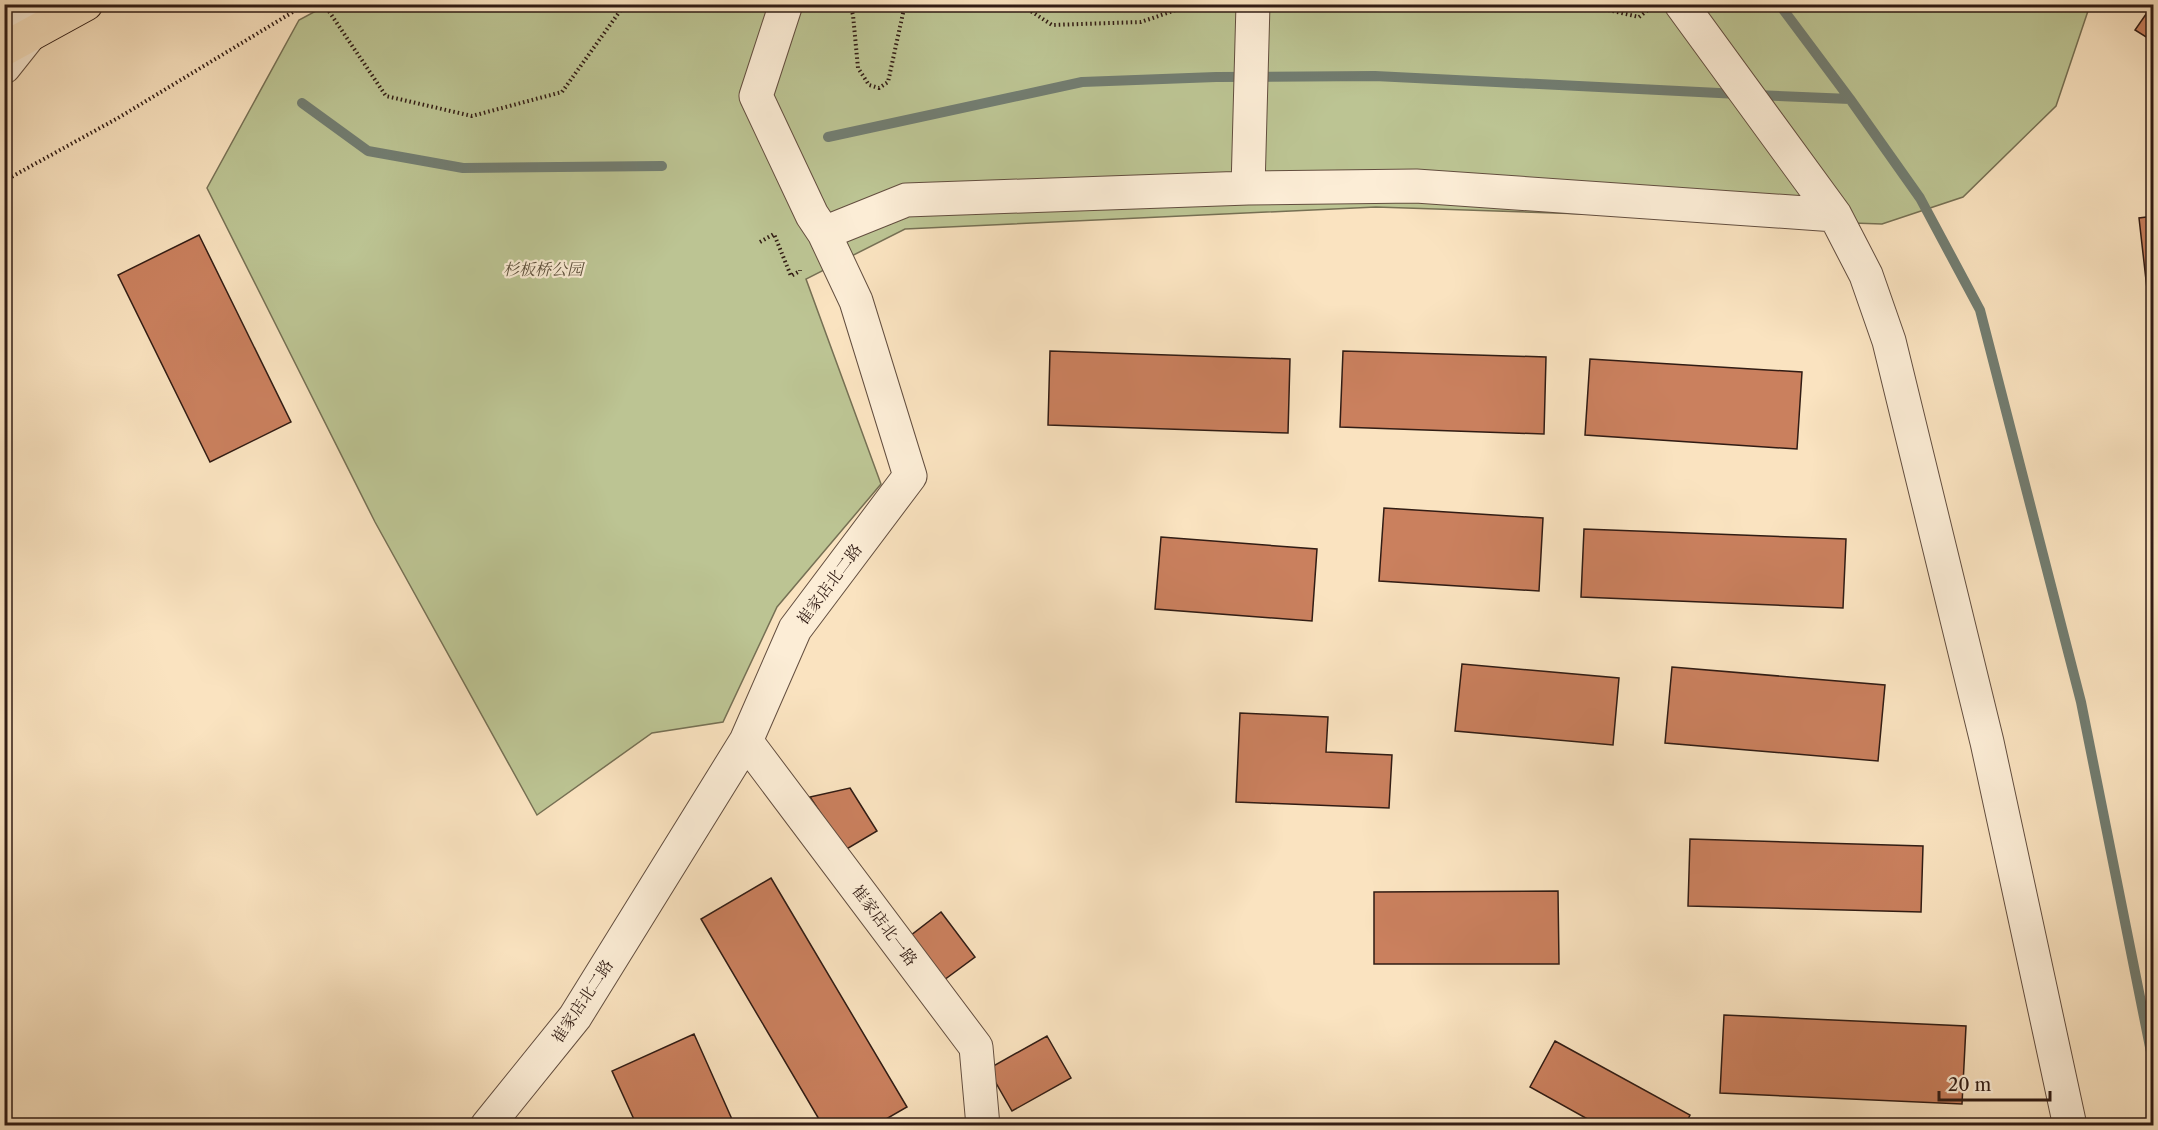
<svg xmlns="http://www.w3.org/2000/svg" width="2158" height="1130" font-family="'Libre Caslon Text','Noto Serif SC',serif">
<rect width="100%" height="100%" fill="#fae3c0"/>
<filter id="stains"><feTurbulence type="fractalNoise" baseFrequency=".00333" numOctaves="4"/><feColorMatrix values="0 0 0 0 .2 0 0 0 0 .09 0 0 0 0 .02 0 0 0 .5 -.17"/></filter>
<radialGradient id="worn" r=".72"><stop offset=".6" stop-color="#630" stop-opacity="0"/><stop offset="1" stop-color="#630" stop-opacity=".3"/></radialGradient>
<path fill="#bcc493" stroke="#767054" stroke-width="1.5" d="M327 5H2090L2056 106 1963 197 1882 224 1376 207 905 229 806 279 881 484 777 607 723 722 652 733 537 815 375 522 207 188 299 20Z"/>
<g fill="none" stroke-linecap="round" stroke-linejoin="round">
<path stroke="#727d71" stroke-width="10" d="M1779 4 1850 99 1920 198 1980 310 2081 702 2154 1067
M1755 95 1850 99
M302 103 368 151 463 168 662 166
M828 137 1082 82 1216 77 1375 76 1739 94"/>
</g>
<path fill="#ca805e" stroke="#311c14" stroke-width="1.5" d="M2153 4H2154V42L2135 30Z
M2154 216V351L2139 218Z
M199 235 291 422 210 462 118 275Z
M1050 351 1290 359 1288 433 1048 425Z
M1343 351 1546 357 1544 434 1340 427Z
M1590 359 1802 372 1797 449 1585 435Z
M1384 508 1543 518 1539 591 1379 581Z
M1584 529 1846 539 1843 608 1581 597Z
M1161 537 1317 549 1312 621 1155 609Z
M1462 664 1619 678 1613 745 1455 731Z
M1672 667 1885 685 1878 761 1665 743Z
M1240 713 1328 717 1326 752 1392 755 1389 808 1236 802Z
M850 788 877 831 845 850 810 797Z
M1690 839 1923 846 1921 912 1688 906Z
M771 878 907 1107 874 1126H823L701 919Z
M1558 891 1559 964H1374V892Z
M941 912 975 957 944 980 910 936Z
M1724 1015 1966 1026 1962 1104 1720 1093Z
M694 1034 735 1126H637L612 1071Z
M1047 1036 1071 1078 1012 1111 988 1069Z
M1555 1041 1690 1115 1685 1126H1600L1530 1087Z"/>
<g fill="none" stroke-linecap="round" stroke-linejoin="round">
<defs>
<path id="minor" d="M1681 4 1835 215 1866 275 1889 341 1987 742 2070 1126
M4 67 31 33 14 4
M1248 188 1253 4
M824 233 906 200 1248 188 1416 186 1835 215
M746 741 976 1047 983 1126
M487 1126 575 1017 746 741 795 629 910 476 856 301 824 233 812 215 756 96 786 4"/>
<path id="major" d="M4 49 86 4"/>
</defs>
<use href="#minor" stroke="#634e3f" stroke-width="35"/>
<use href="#major" stroke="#311c14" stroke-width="35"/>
<path stroke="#311c14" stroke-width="4" stroke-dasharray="1.5 3" stroke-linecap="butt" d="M324 4 386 96 472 116 562 92 625 4
M850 4 853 15 858 68 869 85 879 88 888 82 905 4
M1020 4 1052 25 1141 22 1193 4
M1582 4 1639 17 1648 10
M4 181 118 118 306 4
M760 242 774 234 791 276 800 271V270"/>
<use href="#minor" stroke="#fcedd6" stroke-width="33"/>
<use href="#major" stroke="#fae3c0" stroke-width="33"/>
</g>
<g text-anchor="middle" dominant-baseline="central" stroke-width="4.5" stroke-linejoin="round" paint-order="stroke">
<g font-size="16" font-style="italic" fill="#5b4e3a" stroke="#fcedd6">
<text x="543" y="269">杉板桥公园</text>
</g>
<g font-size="16" fill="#311c14" stroke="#fcedd6">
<text transform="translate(829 584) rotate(-53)">崔家店北二路</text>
<text transform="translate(885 925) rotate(53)">崔家店北一路</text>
<text transform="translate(582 1001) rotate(-56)">崔家店北二路</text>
</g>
</g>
<rect width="2158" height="1130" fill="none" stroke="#fae3c0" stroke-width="24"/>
<rect x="6" y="6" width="2146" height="1118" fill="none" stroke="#311c14" stroke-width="3"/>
<rect x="12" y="12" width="2134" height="1106" fill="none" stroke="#311c14" stroke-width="1.5"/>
<path d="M1939 1091v9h111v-9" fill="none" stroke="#311c14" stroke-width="3"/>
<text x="1948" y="1091" font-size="18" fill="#311c14" stroke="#fcedd6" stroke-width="4.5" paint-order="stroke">20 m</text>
<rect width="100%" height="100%" filter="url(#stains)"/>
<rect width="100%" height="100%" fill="url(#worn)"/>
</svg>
